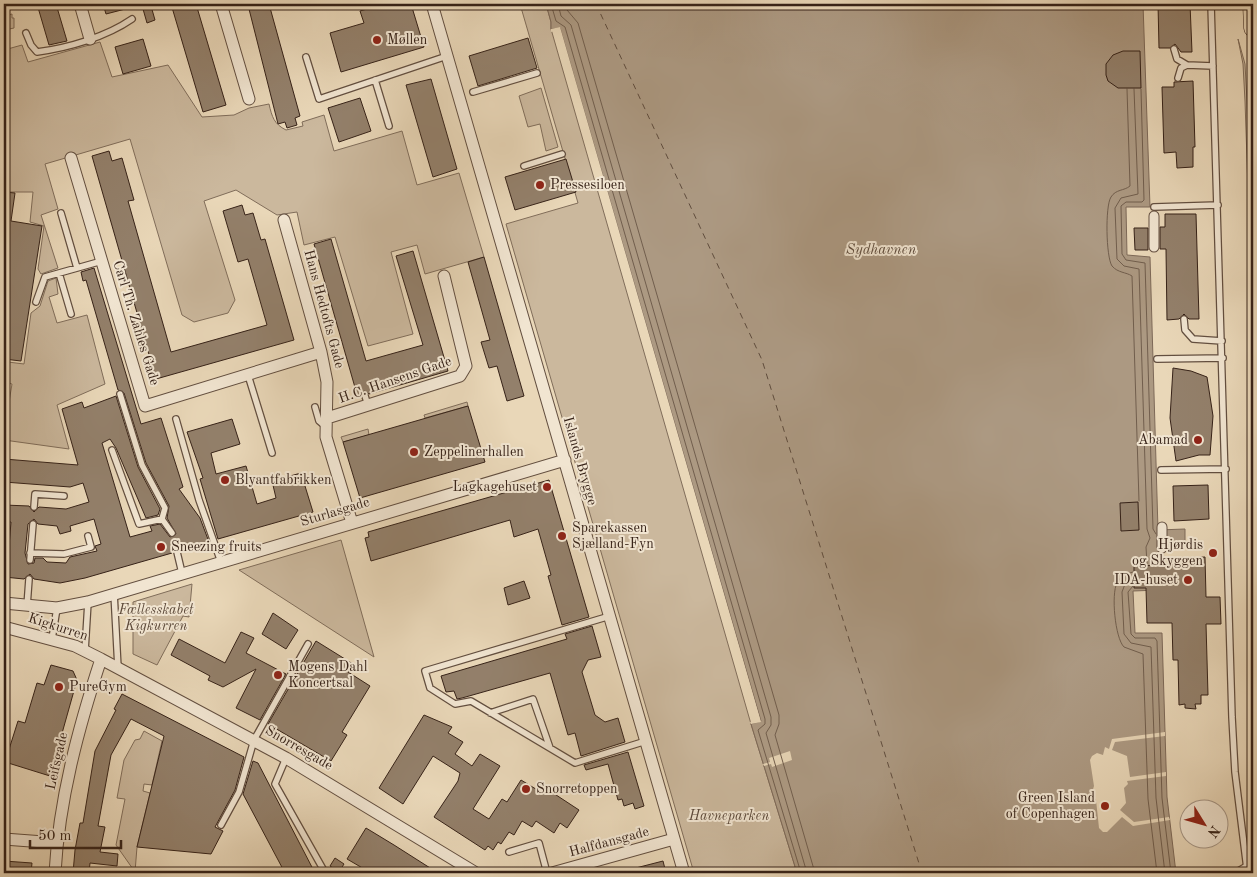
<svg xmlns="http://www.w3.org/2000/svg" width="1257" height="877" font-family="'Old Standard TT',serif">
<rect width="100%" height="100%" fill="#e9d7b8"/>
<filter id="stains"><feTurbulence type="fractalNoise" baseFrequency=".004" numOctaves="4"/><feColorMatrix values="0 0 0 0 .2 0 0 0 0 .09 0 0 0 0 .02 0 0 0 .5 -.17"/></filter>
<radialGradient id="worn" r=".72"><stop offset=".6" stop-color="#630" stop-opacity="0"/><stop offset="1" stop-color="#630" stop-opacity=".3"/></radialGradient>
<path fill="#cbb89d" stroke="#806d5a" d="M520 4H546L551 22V29L751 724 797 873H694L506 224 578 203Z
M8 12V15L12 14V18H14V28L5 30 4 13Z
M1238 39 1245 64 1247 101 1253 336 1245 101 1243 64Z
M100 42 112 77 168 65 202 117 234 115 249 108 269 104C272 117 274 124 286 130L303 126 302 122 324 115 334 151 402 131 417 185 459 173 484 257 425 274 417 245 391 252 413 334 368 346 335 237 304 245 297 212 277 215 236 190 204 201 235 300 228 313 194 322 182 315 130 139 45 164 58 209 41 215 58 268 41 274 38 269 44 226 30 222 33 192H4V50L22 45 28 62Z
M541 88 558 147 546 151 540 124 528 127 519 96Z
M56 278 58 294 49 297 57 323 87 315 105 384 57 405 69 449 4 440V408H8L12 384 4 382 8 362 24 364 31 313 40 306 48 281Z
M467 402 468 406 425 418 424 415Z
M368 429 369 435 343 442 341 437Z
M341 540 374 657 239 570Z
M192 584 189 617 183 616 157 665 133 654V602Z
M144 731 162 741 152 785 144 784 143 791 150 793 137 847 135 872 116 845 125 799 117 798 124 760 135 740 140 739Z"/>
<path fill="#ac9982" stroke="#7d6958" d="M546 4H1143L1150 207H1126L1127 255 1150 257 1158 530 1185 529V545L1158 547 1159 590 1133 591 1135 633H1162L1167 797 1176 873H797L751 724 761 721 560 28 551 29V22Z"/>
<path fill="#e9d7b8" d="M560 27 761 722 751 724 750 722 758 720 558 30 551 32V29Z
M1165 732V736L1115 742 1112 750 1127 756 1130 777 1166 772V776L1127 781 1128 784 1124 788 1126 803 1120 810 1134 822 1169 817 1170 820 1133 826 1122 817 1107 832H1103L1099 828 1096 800 1091 796 1094 786 1090 760 1092 756 1097 753 1103 755 1105 747 1109 749 1112 739Z
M790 751 792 760 772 767 771 764 764 766 763 764 770 762 769 758Z"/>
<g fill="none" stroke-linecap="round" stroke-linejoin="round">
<path stroke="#715e4d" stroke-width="1" d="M551 4 556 21 565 27 765 719V724L758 730 801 873
M558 4 561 16 571 25 771 717V725L766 733 807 873
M565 4 567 10 578 23 779 715V724L775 735 815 873
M1127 89 1130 186C1124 191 1116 189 1111 197 1105 206 1106 257 1112 266 1118 273 1126 272 1132 276L1139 501
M1134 89 1138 194 1121 198 1115 208 1117 259 1124 266 1139 269 1147 529 1150 538 1146 547 1147 564
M1141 89 1144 200 1142 202H1126L1121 206 1122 254 1126 260 1145 263 1153 529 1156 534
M1133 572C1126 574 1120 576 1117 583 1111 594 1115 638 1124 647L1143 654 1148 799 1157 873
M1133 580 1125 584 1122 592 1124 634 1131 643 1151 647 1156 798 1165 873
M1133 586 1128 592 1131 634 1135 638H1155L1157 641 1162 798 1171 873"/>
<path stroke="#5f4c3d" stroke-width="1" stroke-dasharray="6 5" stroke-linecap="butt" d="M596 4 762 360 922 873"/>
</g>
<path fill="#93806b" stroke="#362218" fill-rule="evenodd" d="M37 4H56L67 41 49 45Z
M103 4H133V7L106 14Z
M171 4H196L226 105 203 112Z
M269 4 300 116 295 118 297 125 287 128 285 122 278 124 249 9Z
M384 4H411L424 47 341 72 330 33 364 23 360 11Z
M1158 4H1190L1192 52H1181L1175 44 1170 48H1159Z
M151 6 155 20 147 23 143 9Z
M528 38 537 68 478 86 469 56Z
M143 39 151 66 123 74 115 47Z
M1123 51H1140L1141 88H1118L1108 81 1106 75V64L1113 55Z
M431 79 457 169 433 177 406 85Z
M1193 81 1195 147H1193V167L1177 168 1176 152 1164 153 1162 87H1174V82Z
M360 98 371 131 339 142 328 108Z
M109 151 112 161 122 158 134 200 128 201 171 352 267 325 248 259 238 262 223 211 242 205 245 215 253 213 261 240 265 239 294 340 156 379 92 156Z
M566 159 576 192 515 210 505 177Z
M4 192 15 193 11 221 42 226 21 361 4 359Z
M1165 214H1196L1199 319H1189L1184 314 1179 319 1167 320 1166 249H1160V227H1165Z
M1134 228H1148V250H1135Z
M331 239 366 361 423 345 396 256 413 251 448 371 369 394 364 391 358 398 314 244Z
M484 257 524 396 507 401 497 366 489 368 481 342 490 340 468 262Z
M94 268 141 424 161 418 183 487 179 489 200 518 209 542 181 550 175 548 172 553 85 578 60 583 34 579 30 574 24 579 4 577V558L8 559 11 522H4V505L29 506 34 512 39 507 66 509 89 502 83 483 70 487 4 482V459L78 465 62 409 82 402 84 408 116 396 138 467 160 509 158 515 146 518 116 448 110 439 102 443 130 537 152 531 150 526 160 524 170 537 176 534 167 518 169 506 146 463 124 393 118 390 86 280 83 281 81 272ZM34 519 38 524 57 526 60 534 71 531 70 526 94 519 101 544 95 546 97 551 70 557 66 563 47 562 43 558H35L34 563 28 564 25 553 28 524Z
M1173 368 1191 371 1207 377 1213 416 1210 455H1199L1176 461 1170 418Z
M468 406 485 462 360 498 343 442Z
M232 419 240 444 211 453 216 474 246 466 257 504 276 498 272 481 301 473 313 512 218 539 200 479 203 478 187 432Z
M549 480 589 617 562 625 548 576 551 575 538 529 514 537 510 520 371 561 365 538 369 537 368 532Z
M1208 485 1209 519 1174 521 1173 486Z
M1138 502 1139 530 1121 531 1120 503Z
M1205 557 1206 597H1220L1221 624H1206L1208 695H1201V704H1195L1196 709 1185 708V704L1179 705 1178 660H1173L1172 623H1147L1146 588H1134V566L1170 565 1181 562V558Z
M524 581 530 598 508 605 504 588Z
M273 613 298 630 286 649 262 634Z
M592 626 601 657 588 660 582 672 595 715 605 722 618 718 625 742 581 756 575 733 568 735 550 673 462 698 457 699 454 691 446 692 441 676 567 639 565 634Z
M241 632 254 638 246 653 286 674 260 720 236 708 256 669 223 687 208 680 210 676 171 655 179 639 225 663Z
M316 641 353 664 348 672 370 686 342 732 347 735 331 761 268 724Z
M51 665 73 671 77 680 50 776 5 762 18 721 25 723 37 683 44 685Z
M122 694 244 757 235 790 215 827 223 831 211 854 137 847 164 736 131 719 111 755 98 826 105 827 100 852 118 854 117 866 90 863 89 873H73L75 850 80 823H83L95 751 116 710 114 709Z
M424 715 452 727 448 733 463 742 455 754 472 766 480 754 500 766 473 809 489 819 502 799 507 802 521 780 544 794 547 789 579 810 567 828 560 823 554 833 536 821 532 827 522 821 514 835 509 832 501 844 498 842 493 850 488 846 485 850 434 817 458 781 460 773 433 756 403 804 379 788Z
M628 752 644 806 635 809 633 803 624 806 622 799 618 800 608 764 586 770 584 765Z
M253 761 258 763 315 873H285L243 794Z
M366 828 394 845 438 873H371L347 859Z
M335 858 344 864 339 872 330 866Z
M4 861 32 863 31 873H4Z
M663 861 666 873H629L628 870Z"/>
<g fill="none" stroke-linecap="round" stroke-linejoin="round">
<defs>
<path id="service" d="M1211 4 1232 717 1235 772 1247 869
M222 7 233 4
M26 33 31 45 37 52C68 48 106 37 132 19
M1174 49 1177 59 1187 65 1213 66
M306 57 319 99 447 56
M1178 78 1181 68 1187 65
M375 80 389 126
M473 92 537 73
M524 166 562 154
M1154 207 1218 205
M61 213 77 268
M59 273 71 314
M36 302 45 277 102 261
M1184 319 1185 330 1193 339 1222 341
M1157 359 1223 358
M248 375 272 453
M120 394 142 465 165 508 162 519
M365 396 368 405
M315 407 319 421 325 426
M176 419 199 500 221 562
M112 450 139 524 162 519 172 533
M1161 470 1226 469
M34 507 35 494 64 496
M177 552 182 573
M30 553 64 554 91 547 88 536
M30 560 33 524
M114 593 118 668
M27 606 29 579
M610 616 425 671 430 688 455 704 471 701 575 763 646 741
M52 639 57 608
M85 651 88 602
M490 713 533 699 550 748
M286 758 275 784 323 869
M221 825 239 792 254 740 308 644
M509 852 539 843 547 873"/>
<path id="pedestrian" d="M1154 247V216
M1162 527V548"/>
<path id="minor" d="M80 4 90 39
M221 4 249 99
M432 4 684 873
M71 158 145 406 321 352
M284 220 321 352 327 382 326 437 352 523
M327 418 460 376 466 366 444 276
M4 603 57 608 88 602 565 460
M4 627 75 646 101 659 286 758 476 873
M4 839 57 843
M55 873C59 800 78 729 101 659
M552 873 674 839
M1240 873 1247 869 1253 868"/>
<path id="primary" d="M1252 4 1253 28"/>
</defs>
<use href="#service" stroke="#634f40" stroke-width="8"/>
<use href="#pedestrian" stroke="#634f40" stroke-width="11"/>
<use href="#minor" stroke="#634f40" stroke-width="13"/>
<use href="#primary" stroke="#362218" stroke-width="19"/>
<use href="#service" stroke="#f1e5d1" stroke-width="5.5"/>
<use href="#pedestrian" stroke="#f1e5d1" stroke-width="9"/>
<use href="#minor" stroke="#f1e5d1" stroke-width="11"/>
<use href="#primary" stroke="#e9d7b8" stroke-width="18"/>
</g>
<g fill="#8f2418" stroke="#f1e5d1" stroke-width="2">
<circle cx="377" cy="40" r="5"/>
<circle cx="540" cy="185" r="5"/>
<circle cx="1198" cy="440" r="5"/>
<circle cx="414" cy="452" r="5"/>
<circle cx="225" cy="480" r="5"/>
<circle cx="547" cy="487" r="5"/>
<circle cx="562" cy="536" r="5"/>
<circle cx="161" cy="547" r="5"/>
<circle cx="1213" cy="553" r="5"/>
<circle cx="1188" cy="580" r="5"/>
<circle cx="278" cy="675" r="5"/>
<circle cx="59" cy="687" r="5"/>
<circle cx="526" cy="789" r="5"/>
<circle cx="1105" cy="806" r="5"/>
</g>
<g text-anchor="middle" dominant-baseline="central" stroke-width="4" stroke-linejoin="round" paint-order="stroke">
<g font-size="14" fill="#362218" stroke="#f1e5d1" text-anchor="start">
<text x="387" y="40">Møllen</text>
<text x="550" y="185">Pressesiloen</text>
<text x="1188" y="440" text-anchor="end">Abamad</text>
<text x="424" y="452">Zeppelinerhallen</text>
<text x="235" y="480">Blyantfabrikken</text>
<text x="537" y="487" text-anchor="end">Lagkagehuset</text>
<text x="572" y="528">Sparekassen<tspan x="572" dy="16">Sjælland-Fyn</tspan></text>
<text x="1203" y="545" text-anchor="end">Hjørdis<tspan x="1203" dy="16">og Skyggen</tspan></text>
<text x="171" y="547">Sneezing fruits</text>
<text x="1178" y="580" text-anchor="end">IDA-huset</text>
<text x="288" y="667">Mogens Dahl<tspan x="288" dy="16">Koncertsal</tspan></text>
<text x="69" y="687">PureGym</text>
<text x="536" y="789">Snorretoppen</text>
<text x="1095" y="798" text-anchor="end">Green Island<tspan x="1095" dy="16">of Copenhagen</tspan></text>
</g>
<g font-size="14" fill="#362218" stroke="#f1e5d1">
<text transform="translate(324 309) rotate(75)">Hans Hedtofts Gade</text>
<text transform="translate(136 323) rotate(73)">Carl Th. Zahles Gade</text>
<text transform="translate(395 380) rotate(-19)">H.C. Hansens Gade</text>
<text transform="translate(580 461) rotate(74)">Islands Brygge</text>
<text transform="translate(335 512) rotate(-17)">Sturlasgade</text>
<text transform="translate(58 627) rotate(18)">Kigkurren</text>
<text transform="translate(299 748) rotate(30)">Snorresgade</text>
<text transform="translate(57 761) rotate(-77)">Leifsgade</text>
<text transform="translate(609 842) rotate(-15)">Halfdansgade</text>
</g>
<g font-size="14" font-style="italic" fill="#5b4839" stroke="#f1e5d1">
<text x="156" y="610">Fællesskabet<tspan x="156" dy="16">Kigkurren</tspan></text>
<text x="729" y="816">Havneparken</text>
</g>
<g font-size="15" font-style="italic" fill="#5f4c3d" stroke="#f1e5d1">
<text x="881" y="250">Sydhavnen</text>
</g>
</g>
<rect width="1257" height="877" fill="none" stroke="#e9d7b8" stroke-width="20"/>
<rect x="5" y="5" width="1247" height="867" fill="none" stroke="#362218" stroke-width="2.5"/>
<rect x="10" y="10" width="1237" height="857" fill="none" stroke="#362218"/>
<g transform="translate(1204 824) rotate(127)"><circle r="24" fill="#f1e5d1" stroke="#a69787"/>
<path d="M0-4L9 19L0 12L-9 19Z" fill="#8f2418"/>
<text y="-8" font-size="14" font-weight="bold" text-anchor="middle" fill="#362218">N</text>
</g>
<path d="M30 840v8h91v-8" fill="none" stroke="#362218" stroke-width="2.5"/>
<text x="38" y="840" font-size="15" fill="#362218" stroke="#f1e5d1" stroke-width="4" paint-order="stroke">50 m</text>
<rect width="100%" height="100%" filter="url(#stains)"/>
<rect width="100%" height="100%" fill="url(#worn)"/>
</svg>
